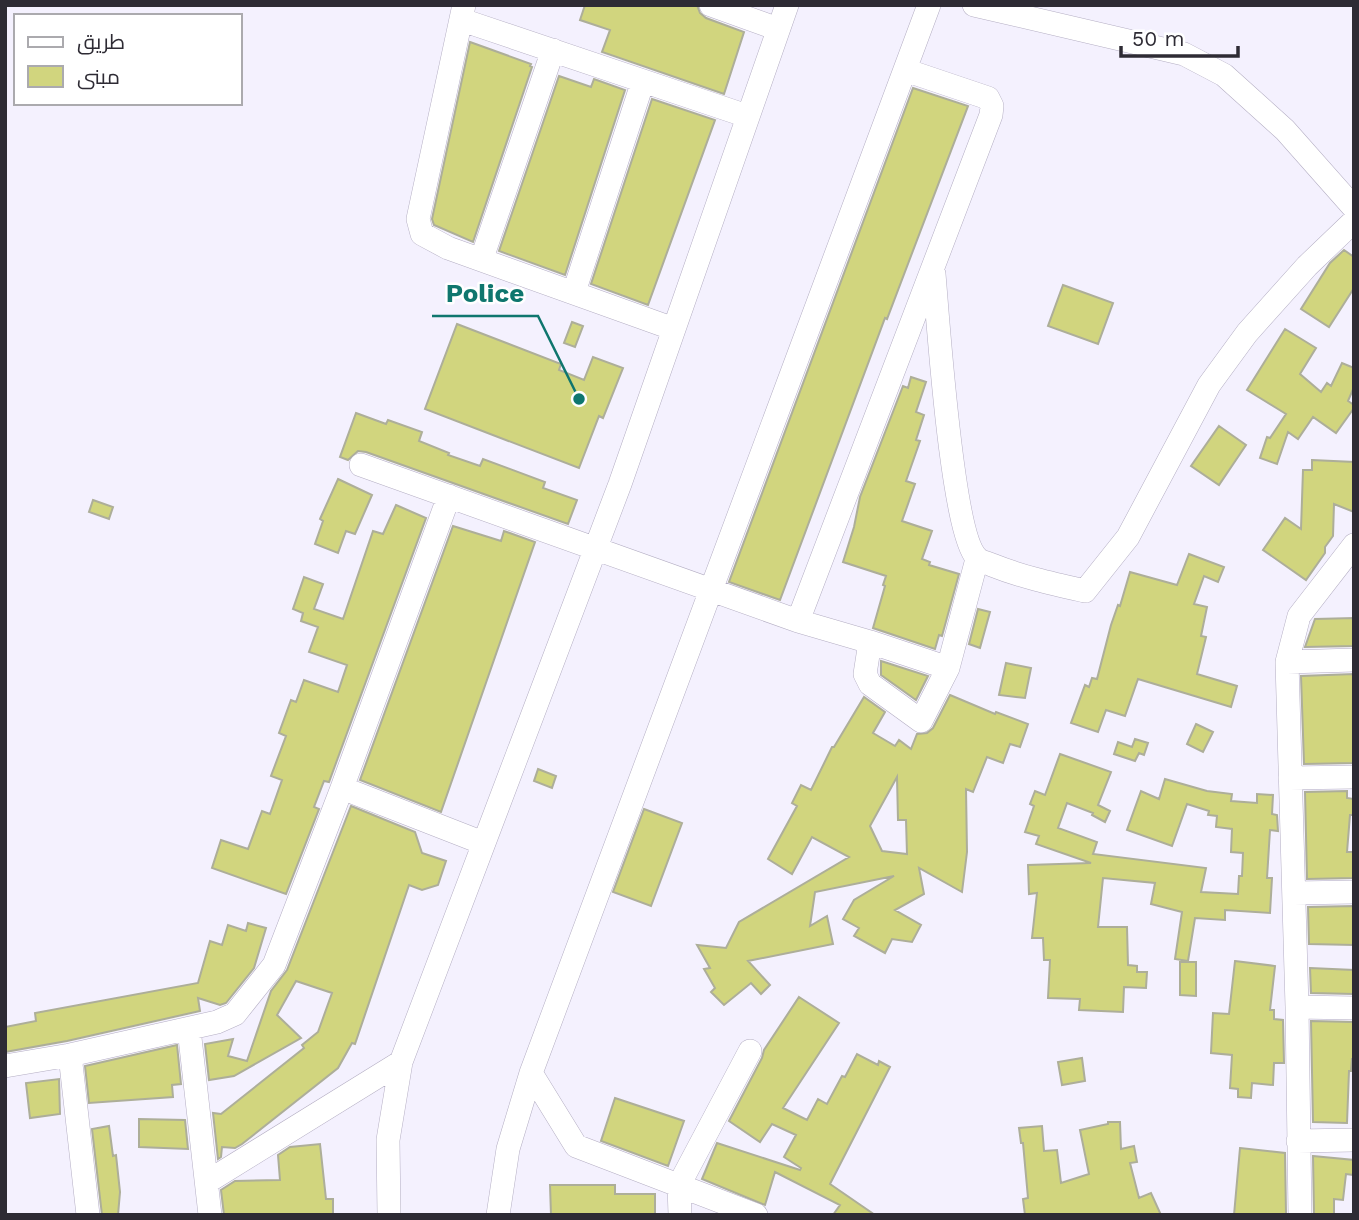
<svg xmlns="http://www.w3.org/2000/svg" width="1359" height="1220" font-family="'Work Sans',Cairo,sans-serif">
<rect width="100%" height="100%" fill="#f4f1fe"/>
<path fill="#d1d57e" stroke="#adae99" stroke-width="2" fill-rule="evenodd" d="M585 5H697L700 13 706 18 744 32 724 94 602 52 610 30 580 20Z
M470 42 531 64 530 66 532 67 473 242 434 225 432 219Z
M559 76 591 87 594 79 625 90 565 275 499 251Z
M913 88 968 106 887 319 885 318 780 600 729 582Z
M652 99 715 120 648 305 591 284Z
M1344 250 1354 257V288L1329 327 1301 309 1330 263Z
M1063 285 1113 303 1098 344 1048 326Z
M572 322 583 326 575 347 564 343Z
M457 324 561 364 559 370 584 380 593 357 623 368 603 418 599 416 579 468 425 409Z
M1285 329 1316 348 1300 374 1321 392 1327 383 1331 386 1342 363 1354 368V387L1348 401 1354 405V408L1336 433 1313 417 1298 439 1288 432 1277 464 1260 458 1267 437 1270 438 1286 414 1247 390Z
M911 377 926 382 916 412 924 415 916 440 920 441 906 481 915 484 902 521 932 531 922 559 930 562 929 565 959 574 942 636 939 635 935 649 873 628 885 586 883 585 886 576 843 562 854 527 860 497 903 386 908 388Z
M356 413 386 424 388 420 422 432 419 441 449 453 448 455 480 466 483 459 545 482 543 488 577 500 568 524 366 452 358 451 348 460 340 457Z
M1219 426 1246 445 1219 485 1191 466Z
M1312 460 1354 462V512L1334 504 1333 536 1325 547V553L1306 580 1263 550 1285 518 1301 529 1303 470H1312Z
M338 479 372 495 355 534 346 531 338 553 315 544 323 521 320 519Z
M93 500 113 507 109 519 89 512Z
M396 505 426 518 329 782 324 781 314 807 319 809 286 894 212 868 221 840 248 849 262 811 270 814 282 780 271 776 286 736 279 733 291 700 296 702 304 680 338 692 347 665 309 652 318 627 301 621 303 613 293 609 304 577 323 584 314 609 343 619 373 531 383 534Z
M453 526 501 541 504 531 535 542 441 812 360 780Z
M1189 554 1224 567 1218 582 1204 576 1194 604 1207 607 1201 636 1206 637 1197 674 1237 686 1231 707 1138 679 1125 716 1106 710 1098 732 1071 723 1085 685 1089 687 1092 678 1097 679 1111 625 1118 605 1120 606 1130 572 1177 585Z
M978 609 990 612 980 648 969 644Z
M1354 618V646L1305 647 1315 619Z
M881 661 928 676 916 700 881 675Z
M1006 663 1031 668 1025 698 999 695Z
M1354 674V763L1304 764 1301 676Z
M950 695 995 714 996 712 1028 724 1020 747 1010 744 1003 763 987 757 973 792 966 789 967 852 962 892 919 868 924 894 895 910 921 925 912 942 892 939 885 953 854 936 859 928 843 919 854 900 894 876 815 892 810 926 827 916 833 944 748 961 770 985 761 994 751 983 724 1005 711 992 715 988 704 969 710 968 697 945 726 948 739 922 849 857 812 837 792 874 768 859 797 806 792 803 801 785 811 790 832 747H834L864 697 885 712 873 733 895 746 899 740 911 749 917 734 927 733 933 728ZM897 777 898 820H906L907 854 882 851 870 826Z
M1196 724 1213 732 1203 752 1187 744Z
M1135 739 1148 743 1144 755 1139 753 1135 761 1114 754 1118 742 1132 747Z
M1060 754 1111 772 1098 805 1110 811 1105 822 1092 815 1093 813 1067 803 1058 828 1097 842 1093 854 1206 868 1201 892 1238 894 1239 876H1242L1243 853 1231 852 1232 829 1216 827 1217 816 1208 815 1209 811 1187 804 1172 846 1127 830 1141 791 1159 799 1165 779 1207 791 1232 794 1231 801 1257 803V794L1273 795 1272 814 1277 815 1278 831 1270 830 1267 878H1272L1270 913 1225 910V920L1195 918 1188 961 1175 959 1182 912 1151 904 1155 883 1103 878 1098 927H1127L1128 965 1137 966V972H1147L1146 988 1124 987 1123 1012 1079 1010 1080 999 1048 998 1050 960H1044L1043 938H1032L1037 893 1029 894 1028 865 1091 863 1036 844 1039 836 1025 832 1034 806 1030 804 1035 791 1045 795Z
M538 769 556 776 552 788 534 781Z
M1347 791V798L1354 799V815H1350L1347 852H1354V878L1307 879 1305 792Z
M351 806 415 832 422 853 446 861 438 885 422 890 409 885 355 1044 352 1043 338 1068 242 1144 235 1148 222 1147 221 1157 218 1159 213 1113 221 1114 304 1048 302 1045 318 1032 332 993 296 981 277 1015 301 1038 234 1076 209 1080 205 1044 233 1039 228 1056 247 1061 271 991 287 970Z
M644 809 682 823 651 906 613 892Z
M1354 906V945L1309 944 1308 907Z
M248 923 266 928 254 968 226 1003 220 1005 198 998 200 1011 67 1041 5 1052V1027L36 1021 35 1013 198 983 210 941 222 945 228 925 246 931Z
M1235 961 1275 966 1270 1010H1274V1019L1283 1020 1284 1063H1274L1273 1085 1252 1083 1251 1098 1238 1097V1089L1230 1088 1232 1055 1211 1053 1213 1013 1229 1014Z
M1180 962H1196V996L1180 995Z
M1310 968 1354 970V994L1311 993Z
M799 997 839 1023 783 1108 807 1120 818 1099 827 1104 842 1076 845 1077 857 1054 878 1065 879 1061 890 1067 830 1184 875 1215H833L840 1205 775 1172 765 1205 702 1179 717 1143 800 1170 801 1168 784 1157 796 1135 772 1124 760 1142 729 1121 762 1058 764 1050Z
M1311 1021 1354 1022V1059H1352L1351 1071H1349L1347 1123 1313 1122Z
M177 1045 181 1084 172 1085 173 1097 89 1103 85 1066Z
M1082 1058 1085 1081 1062 1085 1058 1062Z
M59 1079 60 1114 30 1118 26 1083Z
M615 1098 684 1121 668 1166 601 1141Z
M139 1119 185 1120 188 1149 139 1147Z
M1108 1122H1120L1121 1149 1134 1146 1137 1162 1130 1163 1139 1198 1151 1193 1161 1215H1025L1023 1199 1028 1198 1023 1143H1021L1019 1128 1042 1126 1044 1151 1057 1150 1061 1183 1089 1174 1080 1130 1108 1124Z
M109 1126 113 1156 116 1155 120 1192 118 1215H102L92 1129Z
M320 1144 326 1199H333V1215H224L221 1190 235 1181 280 1180 278 1155 290 1147Z
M1240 1148 1285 1153 1286 1215H1234Z
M1313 1156 1354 1160V1175L1346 1174 1343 1200 1334 1199V1215H1314Z
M550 1185H615V1194H655V1215H551Z"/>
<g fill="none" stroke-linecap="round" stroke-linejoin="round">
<defs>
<path id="minor" d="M464 5 418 219 422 234 448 248 674 329
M711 5 778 29
M974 5 1184 54 1224 75 1285 130 1354 208
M462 20 747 116
M482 258 553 50
M934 274C938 319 952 537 978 559 981 562 988 563 992 565 1022 577 1054 584 1085 591L1128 537 1209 385 1247 333 1307 266 1354 221
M574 292 643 81
M361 465 798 621 991 115 992 106 988 98 905 70
M798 621 870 642 865 674 870 684 921 721 948 668 977 559
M870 642 948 668
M1287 662 1354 660
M1290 778 1354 777
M342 788 483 843
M1294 893 1354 892
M1297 1007 1354 1008
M189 1029 210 1215
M70 1055 88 1215
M5 1066 70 1055 217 1022 235 1014 274 965 342 788 449 496
M531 1073 576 1146 756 1215
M1298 1141 1354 1140
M207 1182 401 1062
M389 1215 388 1140 401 1062 620 484 787 5
M498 1215 508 1149 531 1073 929 5
M680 1215 679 1185 750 1051
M1300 1215 1297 1007 1287 662 1299 616 1354 545"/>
</defs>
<use href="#minor" stroke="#b4aec3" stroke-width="24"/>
<use href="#minor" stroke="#fff" stroke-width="23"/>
</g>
<path fill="none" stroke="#0f766e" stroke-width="2.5" d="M579 399L538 316H432"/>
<circle fill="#0f766e" stroke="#fff" stroke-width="2.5" cx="579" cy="399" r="7"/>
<g font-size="26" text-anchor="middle" font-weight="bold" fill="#0f766e" stroke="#fff" stroke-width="5" stroke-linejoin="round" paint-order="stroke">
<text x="485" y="302">Police</text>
</g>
<rect width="1359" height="1220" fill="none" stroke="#2e2b34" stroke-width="14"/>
<rect x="14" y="14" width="228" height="91" fill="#ffffff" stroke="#abaaae" stroke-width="2"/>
<rect x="28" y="37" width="35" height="10" fill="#ffffff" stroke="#abaaae" stroke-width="2"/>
<text x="77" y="49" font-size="21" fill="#2e2b34">طريق</text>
<rect x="28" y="66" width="35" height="21" fill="#d1d57e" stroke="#abaaae" stroke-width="2"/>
<text x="77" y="84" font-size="21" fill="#2e2b34">مبنى</text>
<path d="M1121 46v10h117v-10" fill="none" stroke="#2e2b34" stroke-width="3.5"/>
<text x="1132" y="46" font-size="21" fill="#2e2b34" stroke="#ffffff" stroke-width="5" paint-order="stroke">50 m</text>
</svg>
